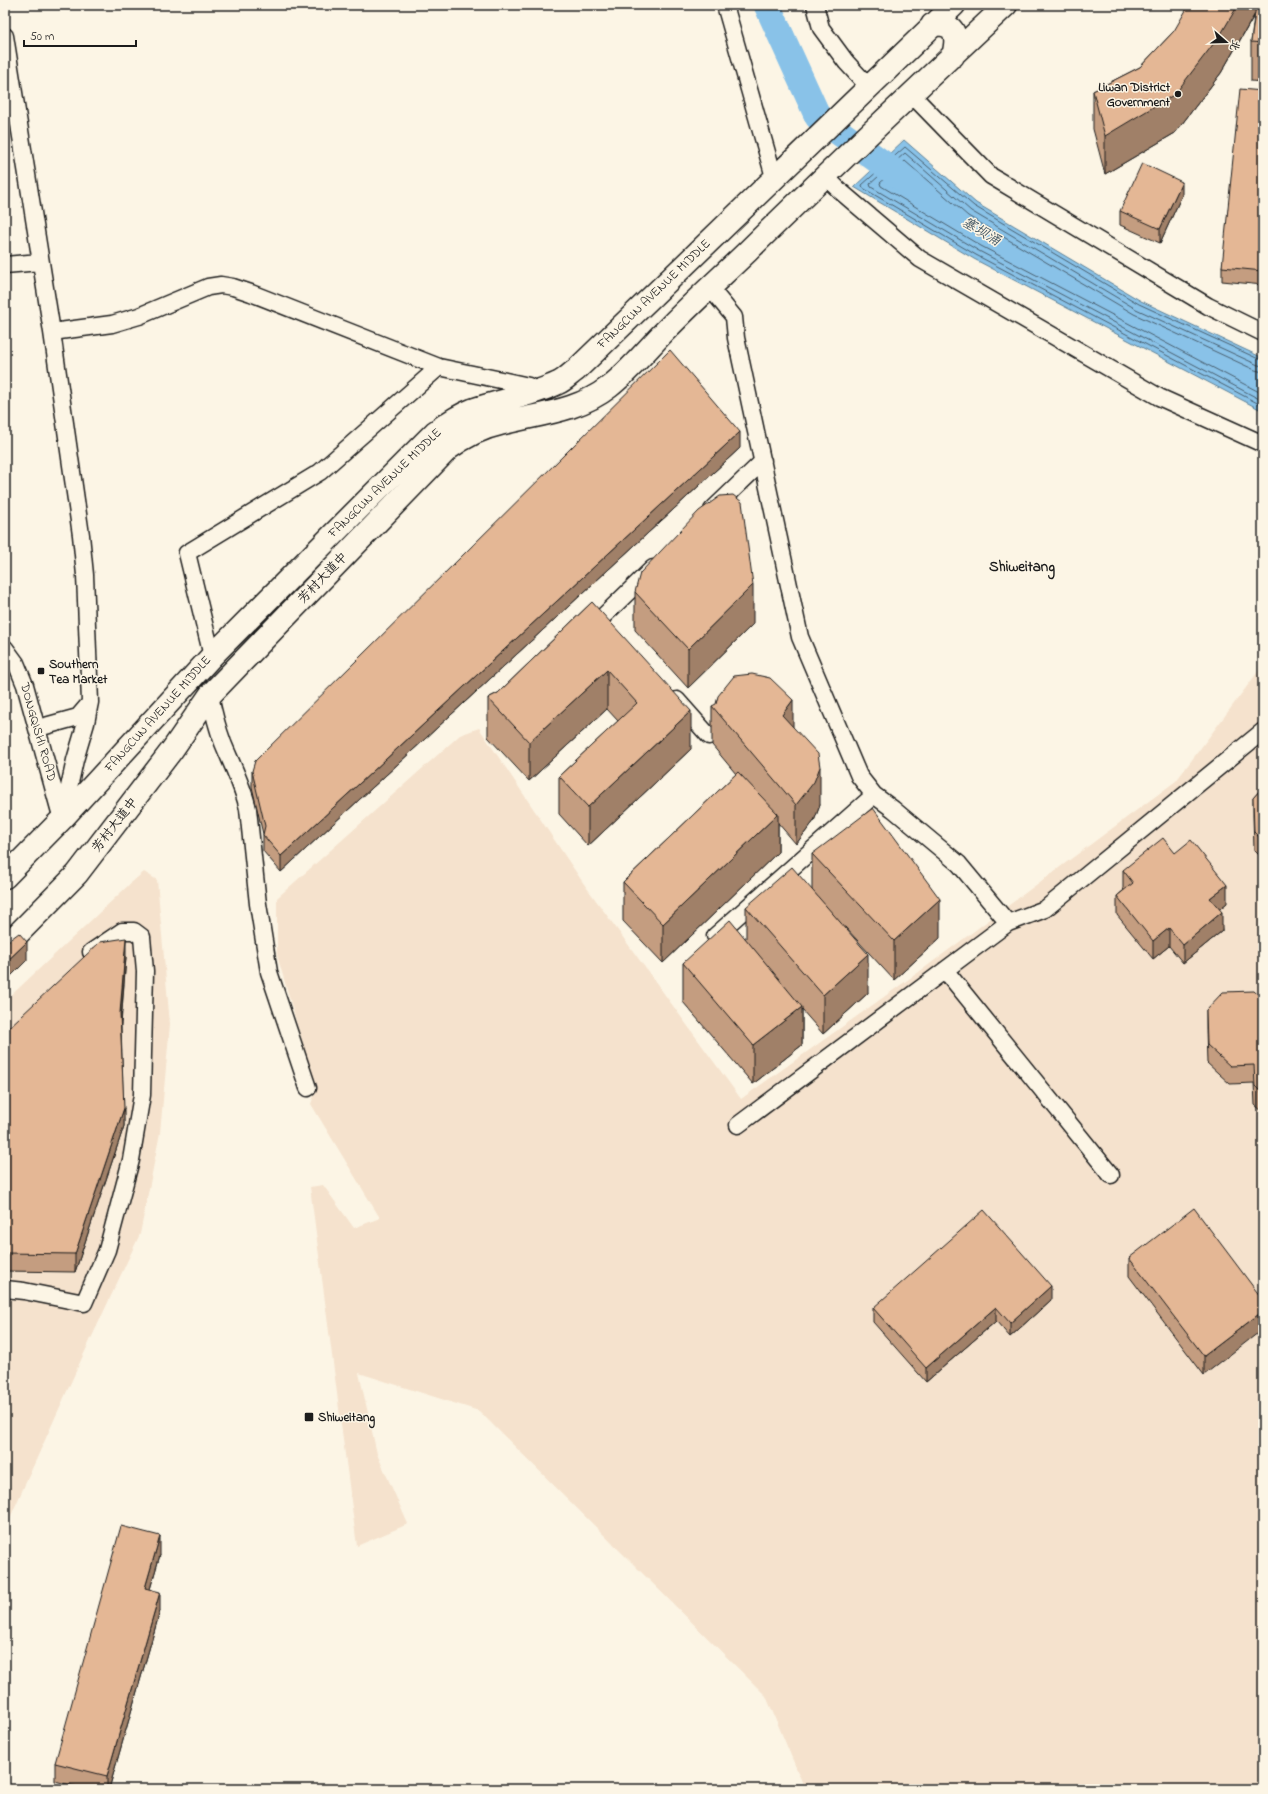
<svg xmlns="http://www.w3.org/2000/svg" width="1268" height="1794" font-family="'Indie Flower','LXGW WenKai TC',sans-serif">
<rect width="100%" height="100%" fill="#fcf5e5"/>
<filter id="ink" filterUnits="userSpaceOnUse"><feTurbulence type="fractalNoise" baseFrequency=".025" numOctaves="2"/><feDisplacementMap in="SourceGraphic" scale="8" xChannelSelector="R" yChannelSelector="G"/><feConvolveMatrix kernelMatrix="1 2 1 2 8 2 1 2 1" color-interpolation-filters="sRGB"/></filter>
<g filter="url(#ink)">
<path fill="#f5e2cd" d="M1263 665V1789H805L766 1696 479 1411 359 1373 377 1454 408 1524 357 1546 310 1187 323 1185 354 1228 380 1218 311 1104 316 1090 277 955V898L460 735 479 728 584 884 741 1099 923 969 1176 781Z
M144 872 157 880 170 1024 160 1133 140 1234 81 1360 5 1529V1001L132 882Z"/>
<path fill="#89c2e8" stroke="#5d8096" d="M904 140 976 203 1141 301 1263 358V411L974 259 854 187Z"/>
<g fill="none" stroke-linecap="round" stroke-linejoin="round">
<path stroke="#485e6e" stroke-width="1" d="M1263 361 1139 304 974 206 905 147 862 185 863 188 976 255 1263 406
M1263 366 1258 365 1136 309 971 211 905 153 870 184 871 187 979 251 1263 401
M1263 372 1255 370 1134 314 968 216 905 161 880 183 881 186 981 246 1263 394"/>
<path stroke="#89c2e8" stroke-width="27" d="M767 5 818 117 911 184"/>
<defs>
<path id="minor" d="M725 5 774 177
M815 5 821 28 846 62 868 86
M5 36 52 332 81 535 85 575 90 702 86 723 75 760 62 819
M912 95 991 176 1208 306 1263 333
M825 176 839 190 920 259 1159 397 1263 444
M5 265 40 262
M710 288 734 317 736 338 800 637 859 776 874 795 893 809 959 864 1008 923
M52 332 112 324 139 316 208 287 221 285 233 287 251 293 439 367 529 386
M712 510 763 461
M589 630 653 568
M5 648 16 663 25 685 61 816
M212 656 187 553 320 472 439 367
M210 695C213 711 217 727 223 743 232 765 243 786 248 809L258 904 269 972 308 1088
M677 700 709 736
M38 728 78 717 90 703
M715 936 874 795
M945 970 1111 1175
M738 1125 1008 923 1045 909 1263 731
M5 1289 24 1291 84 1303 107 1250 131 1160 142 1095 145 971 142 937 134 931H122L91 952"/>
<path id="highway" d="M932 25C956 22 958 36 953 56
M5 877 62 819 212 656 435 432C446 424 459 415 472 410 501 400 531 396 558 383 565 380 570 374 576 370L954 5
M5 947 77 874 172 750 210 695 448 449C463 438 481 428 500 424 537 414 577 412 609 387 630 371 647 349 666 330 692 303 720 278 747 252 832 168 919 87 1006 5"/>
</defs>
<use href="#minor" stroke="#1c1c1c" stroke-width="19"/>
<use href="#highway" stroke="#1c1c1c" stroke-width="25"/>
<use href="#minor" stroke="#fcf5e5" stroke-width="16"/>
<use href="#highway" stroke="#fcf5e5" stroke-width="22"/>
</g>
<path fill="#c49d80" stroke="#1c1c1c" d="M1263 5V82L1251 81V42L1254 16 1221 73 1175 133 1105 174 1093 129V91L1140 67 1174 31Z
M1263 91V285L1222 281V267Z
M1182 195 1160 243 1120 225V211Z
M740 448 281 872 263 851V834L252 787V771Z
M635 592 753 624 688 688 635 630Z
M592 602 691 749 588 846 559 814V776L618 721 607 709 529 781 488 737V698L498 693Z
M712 706 793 727 820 805 814 821 796 844 778 823V852L663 963 623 921V882L736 774 712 745Z
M1263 787V859L1254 850 1253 816V798Z
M1175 853 1227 903 1219 909 1222 931 1183 963 1169 946 1153 959 1117 915V896L1124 890 1123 889V870Z
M812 854 940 938 894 980 845 927 868 993 823 1034 802 1010V1045L753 1084 683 1002V963L746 938V907L812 890Z
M126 957 121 1025 124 1126 75 1272 5 1271V1031Z
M1263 999V1112L1255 1105 1254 1083 1230 1084 1207 1063 1206 1029V1010Z
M1129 1258 1263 1300 1204 1375 1129 1276Z
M1051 1300 1010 1337 996 1321 926 1382 873 1322V1308Z
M160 1555 150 1589 160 1611 109 1789H86L55 1781V1763Z"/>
<path fill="#a08068" stroke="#1c1c1c" d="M1238 5H1260L1221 73 1175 133 1105 174V136Z
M1182 182V195L1160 243V229Z
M740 432V448L281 872V856Z
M753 585V624L688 688V649Z
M607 670V709L529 781V742Z
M793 700V739L782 715Z
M691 711V749L588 846V807Z
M820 767V805L814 821 796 844V805Z
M778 814V852L663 963V924Z
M1227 885V903L1210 917V898Z
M940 899V938L894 980V941Z
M1222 912V931L1183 963V945Z
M1169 928V946L1153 959V941Z
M126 938V957L120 1032V1013Z
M27 942V960L5 982V963Z
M868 954V993L823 1034V995Z
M802 1007V1045L753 1084V1045Z
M124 1108V1126L75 1272V1254Z
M1051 1286V1300L1010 1337V1323Z
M996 1307V1321L926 1382V1368Z
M1263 1311V1329L1204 1375V1356Z
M160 1536V1555L145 1606V1588Z
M160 1592V1611L109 1789H107V1776Z"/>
<path fill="#e4b795" stroke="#1c1c1c" d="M1189 5H1238L1221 34 1175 94 1105 136 1093 91 1140 67 1174 31Z
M1256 5H1263V43L1251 42Z
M1240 89 1263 91V271L1222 267Z
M1142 163 1182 182 1160 229 1120 211Z
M670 350 740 432 281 856 263 835 265 826 252 771 255 761Z
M733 495 742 502 753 585 688 649 635 592 640 573 699 511 720 496Z
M592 602 691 711 588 807 559 776 637 703 607 670 529 742 488 698 498 693Z
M752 674 770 678 793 700 782 715 818 754 820 767 814 782 796 805 712 706 716 704 718 696 734 676Z
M738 772 778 814 663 924 623 882Z
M1263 787V841L1254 832 1253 798Z
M873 808 940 899 894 941 812 854Z
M1163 838 1175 853 1191 840 1227 885 1210 898 1222 912 1183 945 1169 928 1153 941 1117 896 1133 883 1123 870Z
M792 867 868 954 823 995 746 907Z
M730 920 802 1007 753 1045 683 963Z
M19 933 27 942 5 963V941H8Z
M126 938 120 1013 124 1108 75 1254 5 1253V1031L100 942Z
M1254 991 1263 999V1094L1255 1086 1254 1065 1230 1066 1207 1045 1206 1010 1223 992Z
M1194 1208 1263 1300V1311L1204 1356 1129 1258Z
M984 1210 1051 1286 1010 1323 996 1307 926 1368 873 1308Z
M121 1526 160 1536 145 1588 160 1592 107 1776 55 1763Z"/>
</g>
<g fill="#1c1c1c" stroke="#fcf5e5" stroke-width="1.5">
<circle cx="1178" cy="94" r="4"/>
<rect x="37" y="667" width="8" height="8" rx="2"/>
<rect x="304" y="1412" width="10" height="10" rx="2"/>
</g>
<g text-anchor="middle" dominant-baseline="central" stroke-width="3" stroke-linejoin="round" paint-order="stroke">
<g font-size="13" font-weight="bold" fill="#1c1c1c" stroke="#fcf5e5" text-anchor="start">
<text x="1170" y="87" text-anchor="end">Liwan District<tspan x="1170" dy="15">Government</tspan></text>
<text x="49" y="664">Southern<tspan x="49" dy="15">Tea Market</tspan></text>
<text x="318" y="1417">Shiweitang</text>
</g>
<g font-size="13" fill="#1c1c1c" stroke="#fcf5e5">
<text transform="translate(654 294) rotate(-44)">FANGCUN AVENUE MIDDLE</text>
<text transform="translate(385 483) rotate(-44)">FANGCUN AVENUE MIDDLE</text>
<text transform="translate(323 578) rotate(-46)">芳村大道中</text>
<text transform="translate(158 714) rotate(-48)">FANGCUN AVENUE MIDDLE</text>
<text transform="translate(38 732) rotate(74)">DONGQISHI ROAD</text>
<text transform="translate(115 825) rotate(-52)">芳村大道中</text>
</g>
<g font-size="14" font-style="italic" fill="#425663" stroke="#fcf5e5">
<text transform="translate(981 232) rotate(31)">塞坝涌</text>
</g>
<g font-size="15" font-weight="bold" fill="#1c1c1c" stroke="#fcf5e5">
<text x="1022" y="567">Shiweitang</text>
</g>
</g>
<rect width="1268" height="1794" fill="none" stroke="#fcf5e5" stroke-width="20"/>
<rect x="10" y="10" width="1248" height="1774" fill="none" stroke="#1c1c1c" stroke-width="1.5" filter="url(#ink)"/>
<g transform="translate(1226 42) rotate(110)" stroke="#fcf5e5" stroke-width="3" paint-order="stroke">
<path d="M0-3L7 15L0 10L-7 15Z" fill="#1c1c1c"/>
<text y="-6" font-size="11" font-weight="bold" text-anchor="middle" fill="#1c1c1c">北</text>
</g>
<path d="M24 40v6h112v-6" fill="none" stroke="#1c1c1c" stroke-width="2"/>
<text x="30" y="40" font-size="12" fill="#1c1c1c" stroke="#fcf5e5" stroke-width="3" paint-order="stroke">50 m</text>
</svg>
